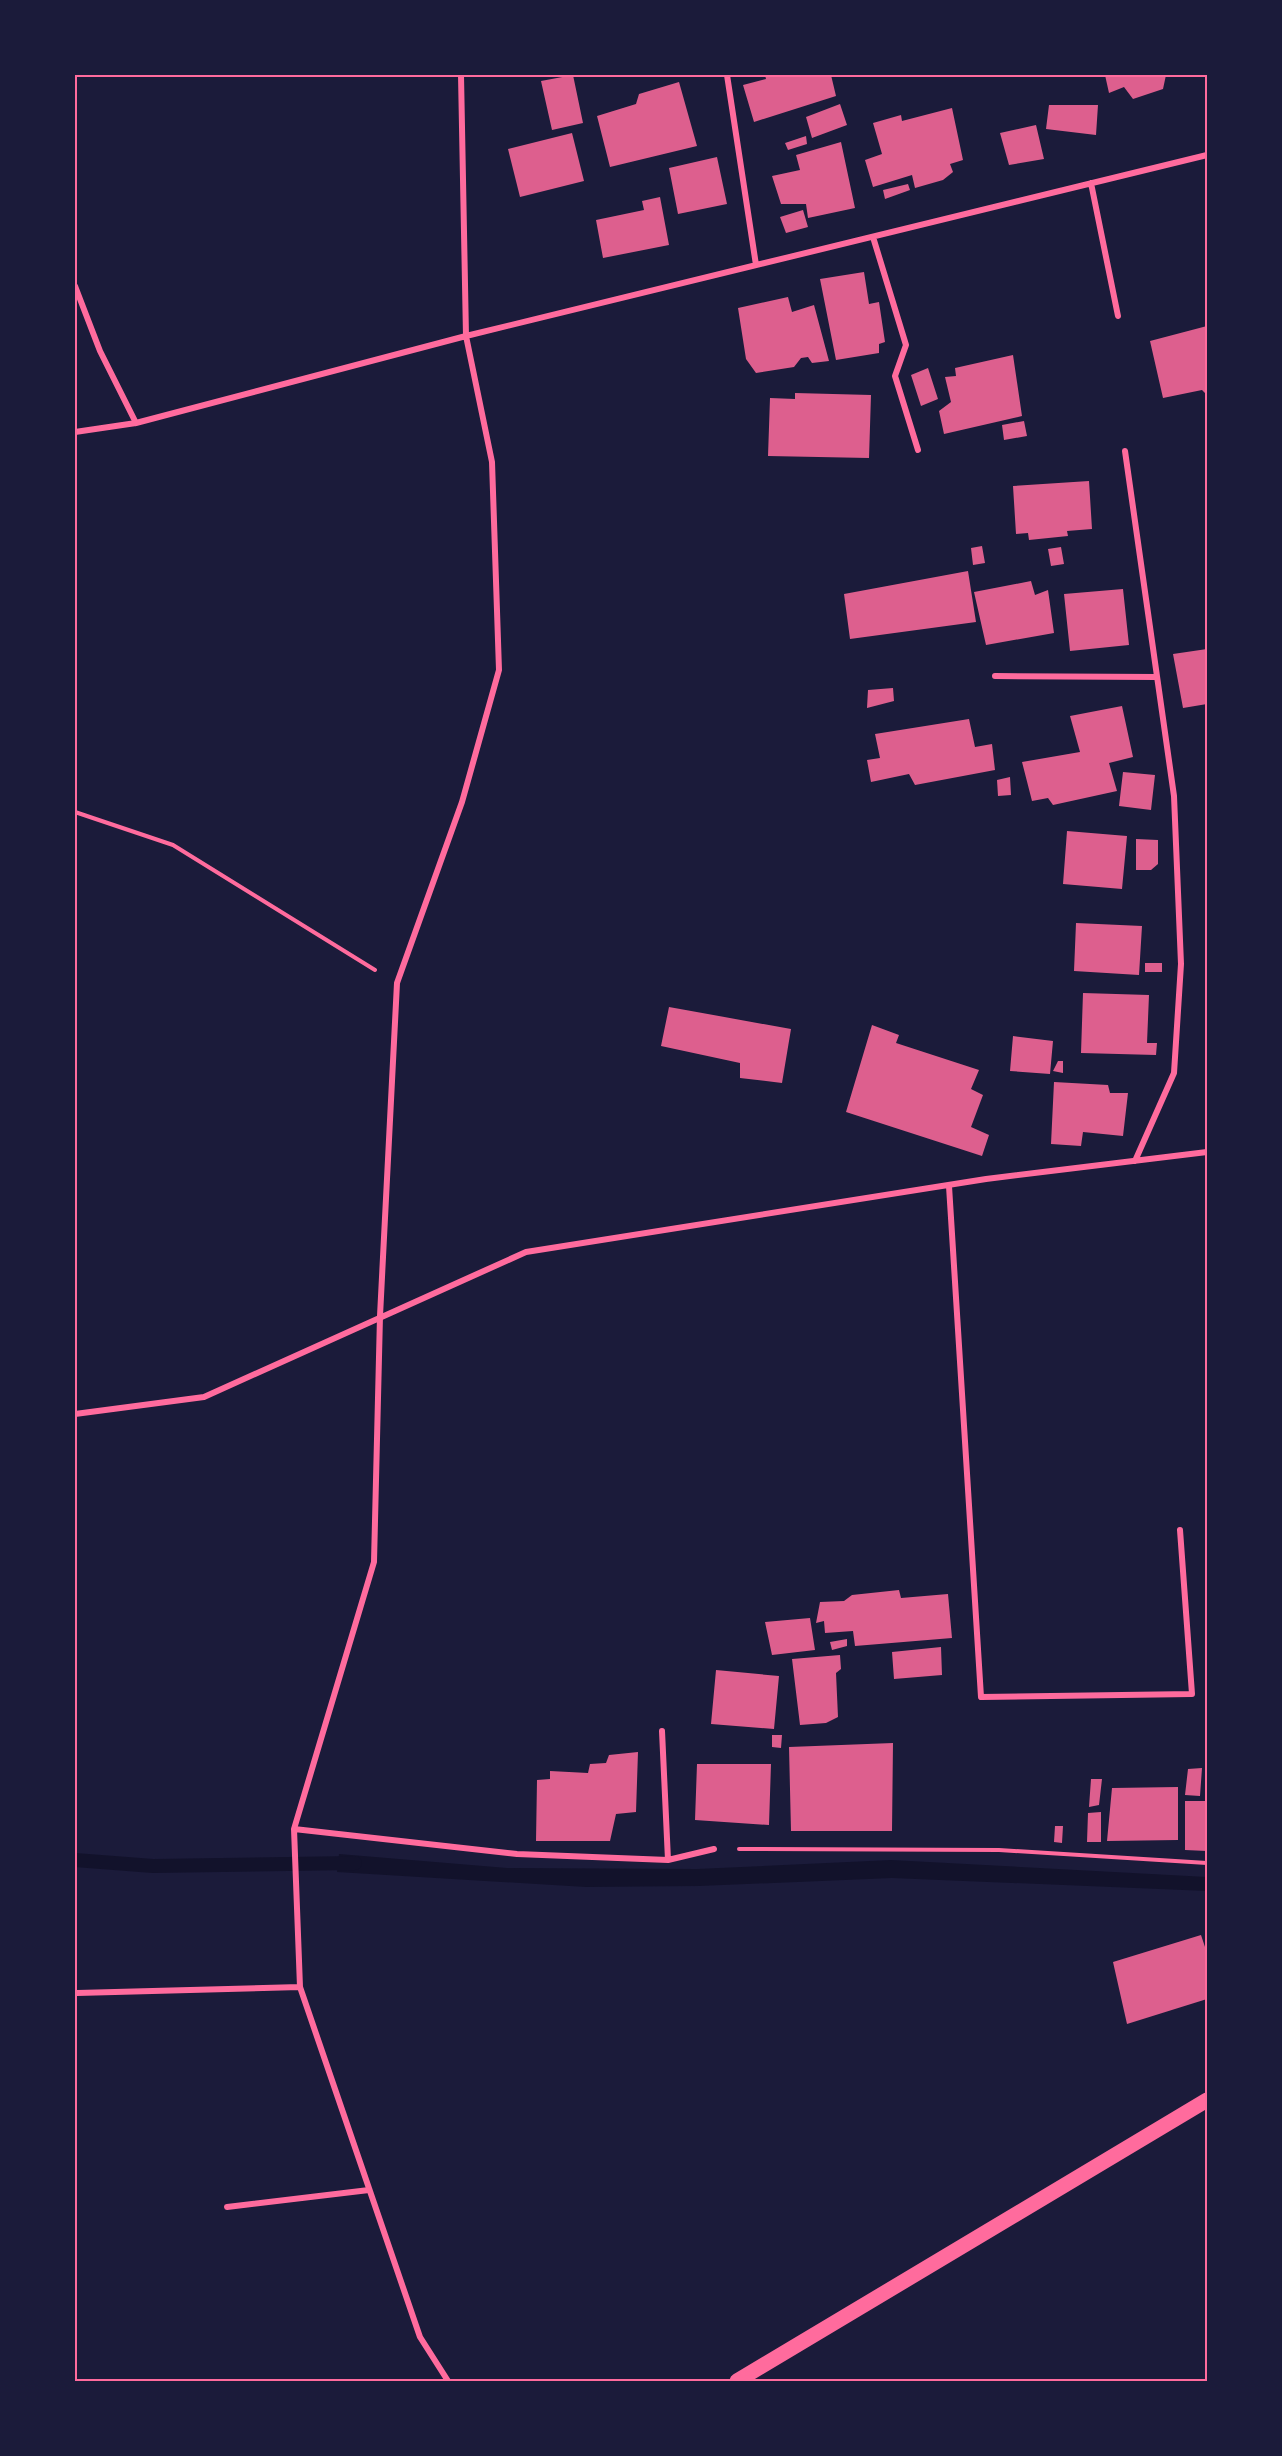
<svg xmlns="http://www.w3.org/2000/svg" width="1282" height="2456" font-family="Ubuntu,sans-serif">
<rect width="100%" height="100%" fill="#1b1b3a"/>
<path fill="#12122b" d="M339 1854 507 1868 697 1869 891 1860 1207 1877V1891L892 1878 699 1886 586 1887 337 1872Z"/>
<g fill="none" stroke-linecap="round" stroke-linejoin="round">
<path stroke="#12122b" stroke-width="14" d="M75 1860 153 1866 355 1863"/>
</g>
<path fill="#dd5f8e" d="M573 75 583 123 552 130 541 81Z
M765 75H831L836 96 754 122 743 85 766 79Z
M1105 75H1166L1163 89 1133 99 1124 87 1109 93Z
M679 82 697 146 610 167 597 116 636 104 639 94Z
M840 104 847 125 812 138 806 117Z
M1049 105H1098L1096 135 1046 129Z
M952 108 963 160 950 164 953 172 943 180 915 188 912 175 873 187 865 160 882 154 873 123 901 115 902 121Z
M1036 125 1044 159 1009 165 1000 133Z
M572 133 584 181 520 197 508 149Z
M806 136 807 144 788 150 785 143Z
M841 142 855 208 808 218 806 204H781L772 176 800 170 796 155Z
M717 157 727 204 678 214 669 168Z
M908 184 910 190 885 199 883 190Z
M660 197 669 245 603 258 596 220 644 210 642 201Z
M803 210 808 227 786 233 780 217Z
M864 272 869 304 879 302 885 342 879 344V353L836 360 820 279Z
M788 297 792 312 814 305 829 361 812 363 808 357 801 358 794 367 756 373 746 359 738 308Z
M1207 326V395L1202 390 1163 398 1150 341Z
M1013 355 1022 416 944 434 939 411 951 402 945 377 956 376 955 368Z
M928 368 938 399 921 406 911 375Z
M795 393 871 395 869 458 768 456 770 398 795 399Z
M1024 421 1027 436 1004 440 1002 425Z
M1089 481 1092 529 1067 531 1068 536 1029 540 1028 533 1016 534 1013 486Z
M982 546 985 563 973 565 971 548Z
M1061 547 1064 564 1051 566 1048 549Z
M968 571 976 622 850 639 844 594Z
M1031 581 1035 595 1048 590 1054 633 986 645 974 592Z
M1123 589 1129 645 1070 651 1064 594Z
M1207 649V704L1183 708 1173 654Z
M893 688 894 701 867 708 868 690Z
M1122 706 1133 757 1109 763 1117 791 1053 805 1048 798 1032 801 1022 762 1080 752 1070 716Z
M969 719 975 747 992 744 995 770 915 785 909 774 871 782 867 760 880 758 875 734Z
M1123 772 1155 775 1151 810 1119 806Z
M1010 777 1011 795 998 796 997 780Z
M1067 831 1127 836 1122 889 1063 884Z
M1136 839 1158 840V864L1151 870H1136Z
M1076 923 1142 926 1139 975 1074 971Z
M1145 963H1162V972H1145Z
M1083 993 1149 995 1147 1043H1157L1156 1055 1081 1053Z
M669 1007 791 1029 782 1083 740 1078V1063L661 1046Z
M872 1025 899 1035 896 1043 979 1070 971 1089 983 1095 971 1127 989 1135 982 1156 846 1112Z
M1013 1036 1053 1041 1050 1074 1010 1071Z
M1058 1061H1063V1073L1053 1071Z
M1054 1082 1108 1085 1110 1093H1128L1123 1136 1083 1132 1081 1146 1051 1144Z
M899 1590 901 1598 948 1594 952 1638 855 1646 853 1631 825 1633 824 1621 816 1623 820 1602 844 1601 852 1595Z
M810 1618 815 1650 772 1655 765 1622Z
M847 1639V1646L832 1650 830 1642Z
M941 1647 942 1675 894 1679 892 1652Z
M840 1655 841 1669 836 1673 838 1717 826 1723 800 1725 792 1659Z
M716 1670 779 1676 774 1729 711 1724Z
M772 1735H782L781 1748 772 1747Z
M893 1743 892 1831H791L789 1747Z
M638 1752 636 1812 616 1814 610 1841H536L537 1780 550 1779V1771L588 1773 590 1764 606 1763 609 1755Z
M697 1764H771L769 1825 695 1820Z
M1202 1768 1200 1796 1185 1795 1188 1769Z
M1091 1779H1102L1099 1805 1089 1807Z
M1178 1787V1840L1107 1841 1112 1788Z
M1185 1801H1207V1851L1185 1850Z
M1101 1812V1842H1087L1088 1813Z
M1055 1826H1063L1062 1843 1054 1842Z
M1201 1935 1207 1953V1999L1127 2024 1113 1962Z"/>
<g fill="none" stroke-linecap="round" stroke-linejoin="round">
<path stroke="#ff6b9d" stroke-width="4" d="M75 812 173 845 375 970
M739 1849 999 1850 1207 1863"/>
<path stroke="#ff6b9d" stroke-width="6" d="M727 75 756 265
M1091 183 1118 316
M873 237 906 345 895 376 918 450
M75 286 100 351 136 423
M75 432 136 423 466 336 1207 155
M1125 451 1174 796 1181 964 1174 1073 1135 1161
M995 676 1157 677
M949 1186 981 1697 1192 1694 1180 1530
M75 1414 204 1397 526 1252 986 1179 1207 1152
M662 1731 668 1860
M294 1829 517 1854 668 1860 714 1849
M77 1993 300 1987
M227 2207 369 2190
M448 2381 420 2337 300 1987 294 1829 374 1562 380 1316 397 983 462 802 499 670 492 462 466 336 461 75"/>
<path stroke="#ff6b9d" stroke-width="15" d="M737 2381 1207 2100"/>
</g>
<rect width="1282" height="2456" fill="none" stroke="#1b1b3a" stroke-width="153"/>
<rect x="76" y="76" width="1130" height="2304" fill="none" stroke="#ff6b9d" stroke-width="2"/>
</svg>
